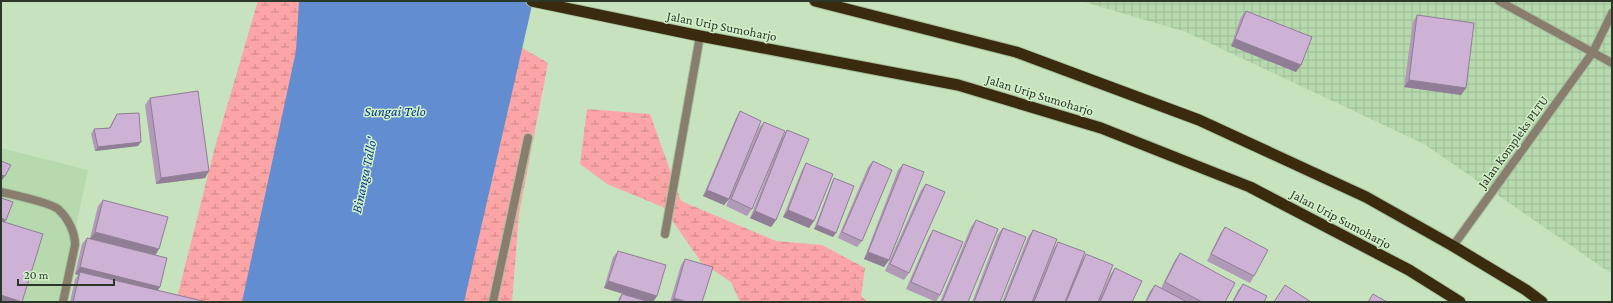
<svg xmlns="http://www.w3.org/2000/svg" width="1613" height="303" font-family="'Crimson Pro',serif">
<defs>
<pattern id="industrial-grid" width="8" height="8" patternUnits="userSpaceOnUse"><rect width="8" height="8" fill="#b7d9ae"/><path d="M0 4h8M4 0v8" fill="none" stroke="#9ebb96"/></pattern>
<pattern id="wetland-marsh" width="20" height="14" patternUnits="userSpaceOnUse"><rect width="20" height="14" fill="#fca5a6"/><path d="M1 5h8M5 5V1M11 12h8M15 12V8" fill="none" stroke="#cc8787"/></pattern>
</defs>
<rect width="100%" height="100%" fill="#c6e3be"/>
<path fill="#b7d9ae" d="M1 148 88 170 60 302H1Z"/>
<path fill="url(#industrial-grid)" d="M1081 1H1612V274L1424 144 1186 32Z"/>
<path fill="url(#wetland-marsh)" d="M258 1H329L268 302H176L215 147Z
M480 23 548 63 519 214 512 302H430Z
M587 109 650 114 681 201 776 241 822 245 865 268 861 296 868 302H740L731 282 701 262 663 207 607 184 580 164Z"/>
<path fill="#628dd0" d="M299 1H533L464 302H242L296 51Z"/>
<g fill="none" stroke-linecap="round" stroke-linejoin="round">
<defs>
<path id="service" d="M1499 1 1612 63
M665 234 700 36
M1453 246 1593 52 1612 13"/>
<path id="minor" d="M1 192C14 195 48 202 58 209 68 218 75 232 75 245L63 302
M493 302 528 138"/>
<path id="trunk" d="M532 1 700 36 958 85 1101 128 1250 187 1409 270 1460 302
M815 1 1016 52 1199 120 1366 197 1453 246 1526 290 1542 302"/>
</defs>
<use href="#service" stroke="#a7c1a0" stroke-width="10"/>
<use href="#minor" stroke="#a7c1a0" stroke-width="10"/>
<use href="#trunk" stroke="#a7c1a0" stroke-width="13"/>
<use href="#service" stroke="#897e6e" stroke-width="8"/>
<use href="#minor" stroke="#897e6e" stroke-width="8"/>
<use href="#trunk" stroke="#3a2a0e" stroke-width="11"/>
</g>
<path fill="#b199b8" d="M1246 11 1301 65 1296 72 1231 46 1241 17Z
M1417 15 1466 88 1461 95 1404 87 1413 22Z
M150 98 209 171 205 178 156 184 145 105Z
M740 111 729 199 724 205 703 196 736 118Z
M117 114 138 146 95 151 91 134 94 129 109 128 114 119Z
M764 122 783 137 787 130 776 220 771 227 750 218 780 143 752 209 747 216 726 206 759 128Z
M873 161 862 241 857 247 838 238 868 167Z
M806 163 814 221 809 228 783 217 802 170Z
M903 164 889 260 884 267 864 259 898 170Z
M834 178 833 237 814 229 832 182Z
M926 184 909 273 904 280 885 271 921 190Z
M103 200 155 255 160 287 157 290 207 302H70L75 279 78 275 75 274 82 244 87 238H90L98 206Z
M976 220 968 302H940L971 227Z
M1225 227 1254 276 1250 283 1207 261 1220 234Z
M1003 228 1000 302H972L998 234Z
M933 230 940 295 936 302 906 289 929 236Z
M1033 230 1032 302H1002L1028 237Z
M1058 242 1082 260 1086 254 1098 302H1032L1054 248Z
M618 251 657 296 653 302H650L604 288 613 257Z
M1180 253 1225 302H1145L1150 291 1155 285 1161 288 1175 260Z
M685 259 702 302H670L681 265Z
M1115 268 1132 302H1098L1110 275Z
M1243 284 1264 302H1232L1238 290Z
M622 294 650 302H618L619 298Z"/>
<path fill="#907d96" d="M1235 39 1301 65 1296 72 1231 46Z
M1409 80 1466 88 1461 95 1404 87Z
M141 142 138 146 95 151 98 147Z
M209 171 205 178 156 184 161 178Z
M1 175 5 176 2 180H1Z
M707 190 729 199 724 205 703 196Z
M788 210 814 221 809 228 783 217Z
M755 211 776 220 771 227 750 218Z
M1 218 6 220 4 224H1Z
M817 225 836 233 833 237 814 229Z
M95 232 159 249 155 256 90 239Z
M868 252 889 260 884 267 864 259Z
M80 267 160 287 155 294 80 272 78 275 75 274Z
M608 281 657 296 653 302H650L604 288Z
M1 295 22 302H1Z
M674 298 687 302H671Z"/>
<path fill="#ceb2d6" stroke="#907d96" d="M1246 11 1312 37 1301 65 1235 39Z
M1417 15 1474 23 1466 88 1409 80Z
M198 91 209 171 161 178 150 98Z
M740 111 761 121 729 199 707 190Z
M139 113 141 142 98 147 94 129 110 128 117 114Z
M764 122 785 131 752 209 731 199Z
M787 130 809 139 776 220 755 211Z
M1 161 11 165 5 176 1 175Z
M873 161 892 170 862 241 842 232Z
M806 163 833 174 814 221 788 210Z
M903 164 924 172 889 260 868 252Z
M834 178 854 186 836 233 817 225Z
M926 184 945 192 909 273 890 264Z
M1 198 13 202 6 220 1 218Z
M103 200 168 217 159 249 95 232Z
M976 220 998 229 968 302H942Z
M1 221 43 234 22 302 1 295Z
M1225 227 1268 250 1254 276 1211 254Z
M1003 228 1026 237 1000 302H974Z
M933 230 963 242 940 295 911 282Z
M1033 230 1057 239 1032 302H1004Z
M87 238 167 258 160 287 80 267Z
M1058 242 1085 252 1065 302H1034Z
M618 251 666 265 657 296 608 281Z
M1180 253 1235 283 1225 302H1202L1165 282Z
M1086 254 1113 265 1098 302H1066Z
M685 259 713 267 702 302H687L674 298Z
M1115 268 1142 281 1132 302H1100Z
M80 272 207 302H73Z
M1243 284 1267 296 1264 302H1233Z
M1155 285 1187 302H1146Z
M1285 285 1311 302H1274Z
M622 294 650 302H619Z
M1373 294 1387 302H1368Z"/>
<g text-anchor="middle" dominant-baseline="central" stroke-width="3" stroke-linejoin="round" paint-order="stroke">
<g font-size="13" fill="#2b3728" stroke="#d3f0cb">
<text transform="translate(722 26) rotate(11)">Jalan Urip Sumoharjo</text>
<text transform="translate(1040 95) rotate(17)">Jalan Urip Sumoharjo</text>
<text transform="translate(1513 142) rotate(-54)">Jalan Kompleks PLTU</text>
<text transform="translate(1341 219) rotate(28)">Jalan Urip Sumoharjo</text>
</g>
<g font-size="14" font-style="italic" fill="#003987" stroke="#d3f0cb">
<text x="395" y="111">Sungai Telo</text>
<text transform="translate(364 175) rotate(-78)">Binanga Tallo'</text>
</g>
</g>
<rect width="1613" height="303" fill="none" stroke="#2b3728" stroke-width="4"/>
<path d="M18 279v6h96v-6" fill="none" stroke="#2b3728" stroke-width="2"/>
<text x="24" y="279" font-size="12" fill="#2b3728" stroke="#d3f0cb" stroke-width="3" paint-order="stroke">20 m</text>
</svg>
